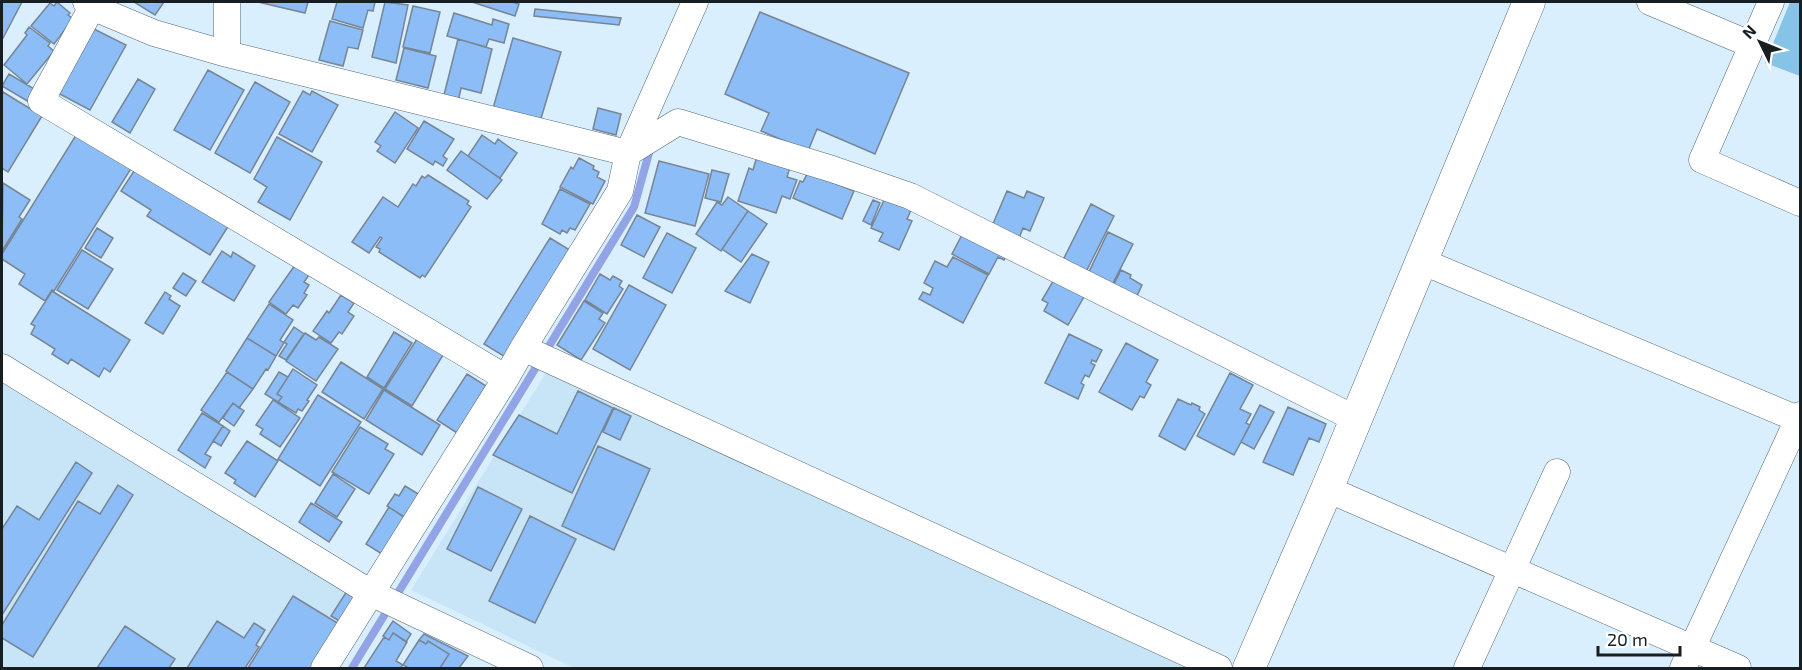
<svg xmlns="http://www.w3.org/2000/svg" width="1802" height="670" font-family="'Exo 2',sans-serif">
<rect width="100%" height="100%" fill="#d9effd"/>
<path fill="#c7e5f7" d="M546 373 1187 668H574L411 590Z
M2 377 360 596 315 668H2Z"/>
<path fill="#86c4e7" d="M1790 2H1800V76L1765 63Z"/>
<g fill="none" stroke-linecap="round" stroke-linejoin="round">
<path stroke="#92a4e6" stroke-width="8" d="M352 668 634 207 651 146"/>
</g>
<path fill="#8dbdf7" stroke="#778595" stroke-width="1.5" d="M2 2H22L2 40Z
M57 2 70 13 68 15 73 19 54 44 31 26 50 3 54 6Z
M134 2H164L155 15Z
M258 2H308L305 13Z
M337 2H375L373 11 368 10 363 28 332 19Z
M385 2 408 5 396 63 372 57Z
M472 2H512L519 4 515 16Z
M413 6 440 12 430 53 403 47Z
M535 9 621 18 619 25 534 16Z
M760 12 909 73 875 154 817 129 808 151 761 131 769 113 725 94Z
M454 13 492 25 493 19 509 24 504 43 489 39 486 47 447 36Z
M330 21 363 30 358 49 348 47 343 66 319 60Z
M29 27 50 43 48 46 54 51 27 84 4 65 27 35 25 33Z
M90 27 126 45 90 110 54 91Z
M513 38 561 52 539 125 492 112Z
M458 39 492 49 481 93 461 88 458 102 443 99Z
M404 48 436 56 428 88 396 80Z
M208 70 244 90 210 150 174 130Z
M9 74 36 90 29 102 2 86Z
M138 79 155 89 130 133 112 122Z
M255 82 290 102 250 173 215 153Z
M303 91 310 95 312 91 338 105 312 152 279 134Z
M3 92 42 116 8 172 2 168V95Z
M598 108 621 114 616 135 593 129Z
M395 112 418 128 395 163 377 151 381 146 375 142Z
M424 121 454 139 443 156 447 159 443 166 435 161 433 165 407 149Z
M78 132 132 167 54 291 52 290 45 301 19 284 25 274 2 259V254Z
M482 135 495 144 498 139 517 153 500 178 468 156Z
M277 137 322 162 290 220 258 202 267 187 254 179Z
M461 151 502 180 487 199 447 170Z
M757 156 790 167 787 177 797 180 790 199 782 196 776 213 738 201 749 168 753 170Z
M579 158 594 166 593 169 599 172 597 177 605 181 593 204 560 187 571 167 573 169Z
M659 161 709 174 695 226 645 213Z
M136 168 229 225 210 255 147 216 151 210 121 191Z
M712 170 729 174 721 202 705 198Z
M808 172 854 191 842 219 793 198 800 181 803 182Z
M428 175 469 201 467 204 471 207 425 277 422 275 420 278 379 252 380 249 376 247 382 238 380 237 369 253 352 242 383 197 398 207 413 184 416 186 422 176 425 178Z
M3 183 30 200 19 217 22 219 2 251Z
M560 189 590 204 575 230 570 228 567 233 562 230 560 234 542 224Z
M1007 191 1024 198 1027 191 1044 198 1030 231 1023 228 1019 238 992 226Z
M886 196 912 208 907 219 912 221 899 250 879 241 883 233 871 228Z
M728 197 748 211 721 251 696 234 717 202 722 205Z
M873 200 880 203 871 225 863 221Z
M1091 204 1114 216 1084 276 1061 264Z
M748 211 767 224 741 262 722 249Z
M637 215 660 227 644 257 621 245Z
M97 228 113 238 101 258 85 248Z
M964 231 1007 254 1004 260 998 257 989 274 952 254Z
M1108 232 1133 244 1111 287 1087 276Z
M667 233 696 248 672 293 643 278Z
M550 238 573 252 507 358 484 344Z
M82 250 113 269 88 309 57 290Z
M222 251 231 257 233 252 255 266 234 301 202 282Z
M752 254 769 262 750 303 725 291Z
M953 257 988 275 963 323 919 299 923 292 930 295 933 288 924 283 935 261 947 267Z
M295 265 309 275 304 282 309 285 304 293 307 295 298 308 293 305 286 314 269 302Z
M1121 270 1131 275 1130 278 1142 285 1135 300 1112 288Z
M183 273 196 281 186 296 173 288Z
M600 274 610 280 613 276 622 281 619 286 623 289 607 314 585 300Z
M1055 278 1085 295 1068 325 1044 311 1048 303 1042 300Z
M629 285 666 305 630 370 593 349Z
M52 291 130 340 110 372 104 368 99 377 71 359 68 364 52 354 55 349 31 334 35 326 31 324Z
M165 292 171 296 169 299 180 306 163 334 145 323Z
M341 295 354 303 348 312 354 316 342 334 339 332 331 343 313 331 327 311 329 313Z
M584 301 603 313 599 319 605 323 581 360 557 345Z
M269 304 293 320 280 340 284 343 276 356 247 338Z
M294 327 304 334 286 360 279 356 287 344 284 342Z
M394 332 412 343 384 388 367 377Z
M305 333 316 340 319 337 338 349 316 381 286 361Z
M1069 334 1102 350 1096 362 1092 360 1091 363 1095 365 1089 377 1085 375 1081 383 1084 385 1078 399 1045 383Z
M247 338 276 356 268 370 266 369 253 389 226 371Z
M417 339 443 355 412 406 385 389Z
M1126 343 1158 360 1146 382 1151 385 1144 398 1140 396 1132 410 1099 392Z
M341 362 383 389 364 419 322 392Z
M293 369 317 385 307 400 309 401 302 411 298 409 296 413 278 402 282 397 277 394Z
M227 372 253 389 239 408 233 403 219 422 201 410Z
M279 372 288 377 277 394 282 397 278 402 265 394Z
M1230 373 1253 385 1240 409 1251 414 1246 423 1250 425 1234 455 1197 436Z
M467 374 486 386 457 433 437 420Z
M384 390 440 425 422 455 366 420Z
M578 391 613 408 572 493 493 455 519 415 557 434Z
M318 395 361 422 320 486 278 459Z
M1178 399 1191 405 1192 403 1200 407 1199 410 1205 414 1185 450 1159 436Z
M273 400 300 418 280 447 260 434 263 429 256 425Z
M233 403 244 411 234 426 223 418Z
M1260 405 1274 412 1254 449 1241 442Z
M1288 407 1326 424 1319 442 1309 438 1293 475 1263 462Z
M614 408 631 416 620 440 603 432Z
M202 413 223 426 205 454 211 457 205 468 178 450Z
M223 426 230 431 221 446 213 441Z
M360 427 388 444 385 449 394 454 369 494 332 472Z
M247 441 278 461 255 497 234 483 236 480 225 473Z
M598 446 650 469 614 550 562 526Z
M76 462 92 473 2 615V529L17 506 39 520Z
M333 474 355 489 337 517 315 503Z
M118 485 133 495 33 657 2 638V625L78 501 100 514Z
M405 486 420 495 406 518 387 506 395 494 399 496Z
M478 487 522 509 491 571 447 549Z
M311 503 342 522 329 542 299 522Z
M389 507 408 520 385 556 366 544Z
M530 516 576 539 535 623 489 601Z
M347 591 357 597 341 622 331 616Z
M293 596 339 624 312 668H248Z
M217 621 244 638 254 623 265 630 256 645 259 647 245 668H187Z
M393 621 411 634 406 642 393 633 389 640 383 636Z
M125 626 175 659 169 668H97Z
M393 633 407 642 396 661 403 665 400 668H364L384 637 389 640Z
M424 634 468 656 459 668H440L449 654 428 641 426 644 419 640Z
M419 640 426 644 428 641 449 654 440 668H409L403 665Z"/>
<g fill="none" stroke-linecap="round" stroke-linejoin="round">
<defs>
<path id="minor" d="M86 2 92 7 154 33 227 54 628 153 678 122 832 169 910 196 1356 419
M227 2V54
M1650 2 1752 45
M1771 2 1702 160 1800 203
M92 7 41 101 506 378
M1421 261 1800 420
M523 348 1219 668
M2 367 371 593 530 668
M1327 489 1738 668
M324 668 506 378 523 348 620 191 628 153 695 2
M1467 668 1557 472
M1683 668 1800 415"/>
<path id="tertiary" d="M1249 668 1327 489 1529 2"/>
</defs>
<use href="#minor" stroke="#556874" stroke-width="27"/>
<use href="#tertiary" stroke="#556874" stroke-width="33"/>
<use href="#minor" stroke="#fff" stroke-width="26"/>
<use href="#tertiary" stroke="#fff" stroke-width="32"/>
</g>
<rect width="1802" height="670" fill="none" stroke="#171f23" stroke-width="6"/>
<g transform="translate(1760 42) rotate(313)" stroke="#ffffff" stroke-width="4.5" paint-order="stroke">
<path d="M0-4.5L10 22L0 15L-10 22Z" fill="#171f23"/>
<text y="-9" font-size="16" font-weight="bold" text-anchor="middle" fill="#171f23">N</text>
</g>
<path d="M1598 646v9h82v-9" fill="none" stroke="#171f23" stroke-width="3"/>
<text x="1607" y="646" font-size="18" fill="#171f23" stroke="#ffffff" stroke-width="4.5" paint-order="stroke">20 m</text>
</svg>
